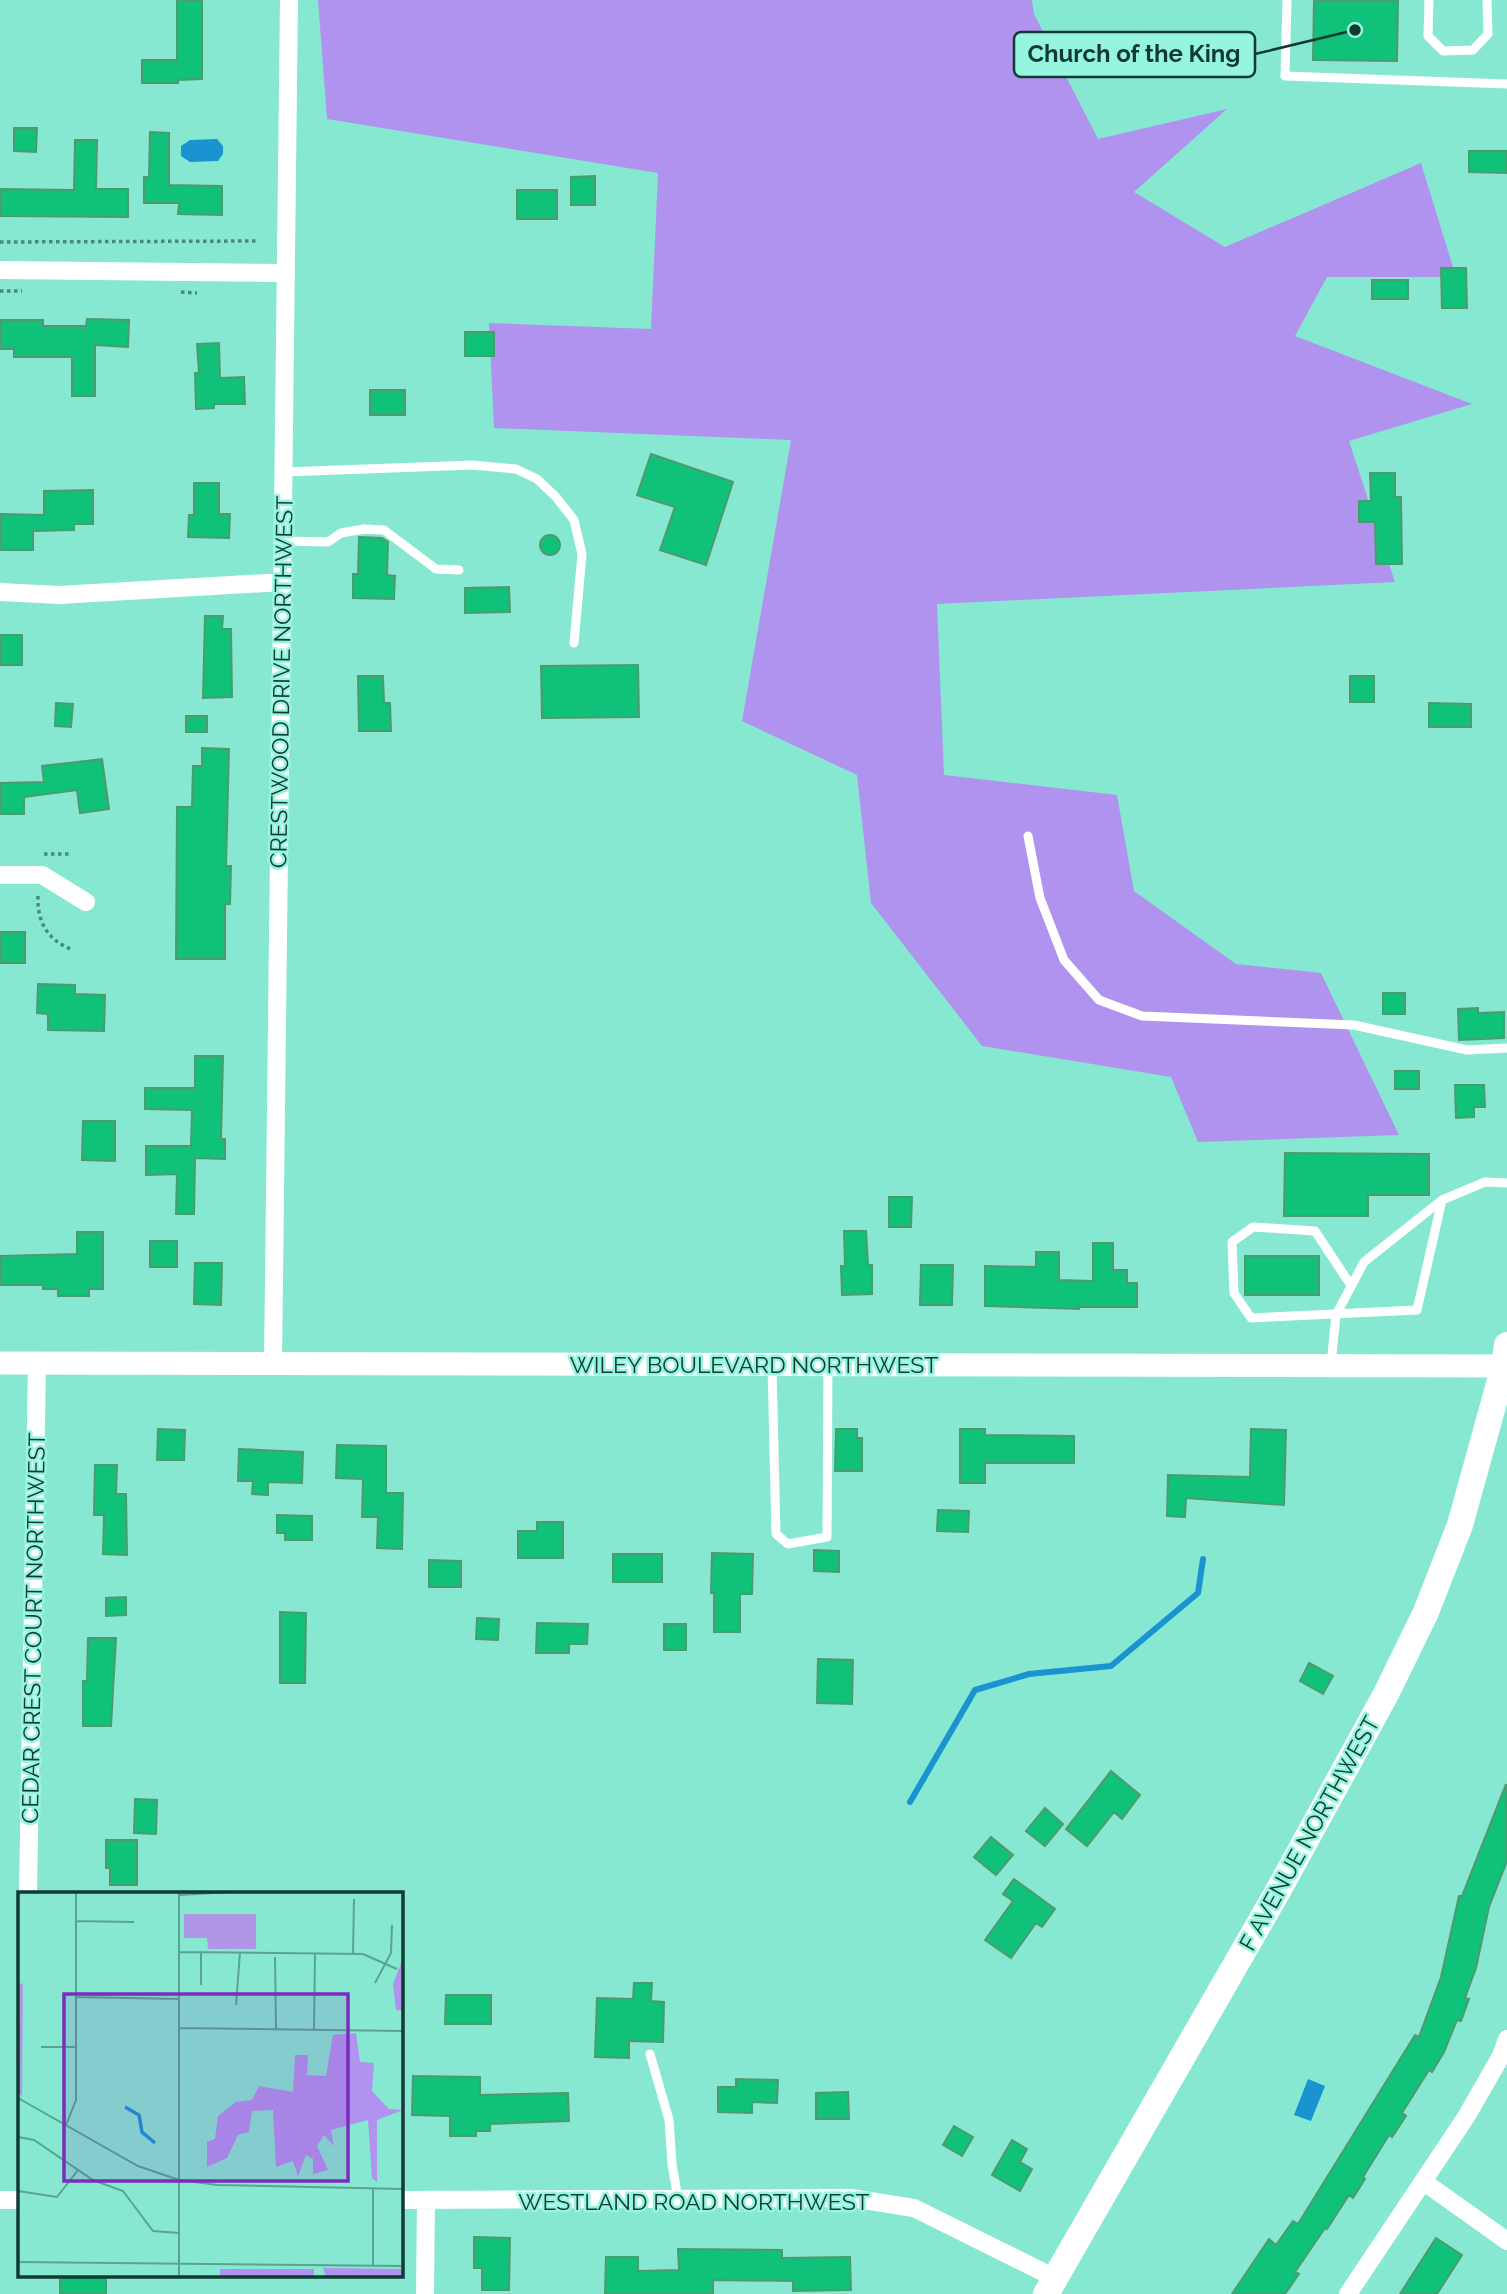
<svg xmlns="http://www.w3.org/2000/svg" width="1507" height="2294" font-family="Raleway,sans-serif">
<rect width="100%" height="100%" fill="#87e8d2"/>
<path fill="#b093ee" d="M318 0H1032L1034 14 1098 139 1227 109 1134 192 1225 247 1421 163 1456 277H1327L1295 336 1472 404 1349 441 1395 582 937 604 944 775 1117 795 1134 891 1236 964 1321 973 1399 1135 1198 1142 1171 1077 982 1046 871 903 857 775 742 721 791 440 494 428 489 323 651 329 658 173 327 119Z"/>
<path fill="#1994d0" d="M217 139 223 146V154L218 161 190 162 181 156V146L190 140Z
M1308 2079 1325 2086 1311 2121 1294 2115Z"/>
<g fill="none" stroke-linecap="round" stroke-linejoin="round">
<path stroke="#1994d0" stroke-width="6" d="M910 1802 975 1690 1029 1674 1111 1666 1198 1593 1203 1559"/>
</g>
<path fill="#10c279" stroke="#4f9970" stroke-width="2" d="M177 0H202V79L178 80V83H142V60H177Z
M1314 0H1398L1397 61 1313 60Z
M14 128H37L36 152 14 151Z
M150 132 169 133V185L222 186V215L178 214 179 203H144V177H149Z
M75 140H97L96 189H128V217L0 216V189L74 190Z
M1469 151H1507V173L1469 172Z
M595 176V205H571V177Z
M517 190H557V219H517Z
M1441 268H1466L1467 308H1442Z
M1372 280H1408V299H1372Z
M87 319 129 320 128 347 95 345V396H72V357H14V349H0V320H43V326H86Z
M465 332H494V356H465Z
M219 343 220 378 244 377 245 404H214V408L196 409 195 373H199L197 344Z
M370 390H405V415H370Z
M651 454 733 482 706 565 660 550 675 507 637 495Z
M1370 473H1395V497H1401L1402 564H1376L1375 522H1359V501H1371Z
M194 483H219V514H230L229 538 188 537 189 515H194Z
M93 490V524H74V530L33 531V550H0V514L44 515V491Z
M540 545a10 10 0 1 1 20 0a10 10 0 1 1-20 0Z
M359 537 382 538 388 542 387 575 395 576 394 599 353 598V574H358Z
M509 587 510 612 465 613V588Z
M205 616H223L222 629H231L232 697 203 698Z
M0 635H22V665H0Z
M638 665 639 717 542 718 541 666Z
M358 676H383L384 703H390L391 731H359Z
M1350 676H1374V702H1350Z
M56 703 73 704 71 727 55 726Z
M1429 703 1471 704V727H1429Z
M186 716H207V732H186Z
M202 748 229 749 226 866H231L230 904H225V959H176L177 807H192L193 766H202Z
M102 759 109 809 80 813 77 790 24 797V814H0V783L44 782 42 766Z
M0 932H25V963H0Z
M38 984 75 985V994L105 995 104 1031 48 1030V1014L37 1013Z
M1383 993H1405V1014H1383Z
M1478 1008V1013L1504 1012V1038L1459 1040 1458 1009Z
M195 1056H223L221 1139H225V1159L195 1158 194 1214H176L177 1174 146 1175V1146H191L192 1110 145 1109V1088H195Z
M1395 1071H1419V1089H1395Z
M1455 1085H1484L1485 1107H1474V1117L1456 1118Z
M83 1121H115V1161L82 1160Z
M1285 1153 1429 1154V1195H1368V1216H1284Z
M889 1197H912L911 1227H889Z
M844 1231H866L868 1265H872V1294L842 1295 841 1266H845Z
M77 1232H103V1289H89V1296H58V1289H43V1285H0V1256L77 1254Z
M150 1241H177V1267H150Z
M1093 1243H1113V1270H1127V1283H1137V1307H1079V1309L985 1306V1266L1036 1267V1252H1059V1280L1093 1281Z
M1245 1256H1319V1295H1245Z
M195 1263H222L221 1305 194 1304Z
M921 1265H953L952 1305H920Z
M158 1429 185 1430 184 1460H157Z
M836 1429H857V1438H862V1471H835Z
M960 1429H985V1435L1074 1436V1463H985V1483H960Z
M1251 1429 1286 1430 1284 1505 1186 1498 1185 1517 1167 1516 1168 1475 1250 1477Z
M337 1445 386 1446V1493H403L402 1549 377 1548 378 1517H362L363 1479 336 1478Z
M239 1449 303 1452 302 1483 268 1482V1495L252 1494 253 1481H238Z
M95 1465H117L116 1494H126L127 1555 103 1554 104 1515H94Z
M938 1510 969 1511 968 1532 937 1531Z
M277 1515 312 1516V1540H285V1533H277Z
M537 1522H563V1558H518V1531H537Z
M814 1550 839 1551V1572L814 1571Z
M712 1553 753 1554 752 1594H740V1632H714V1593H711Z
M613 1554H662V1582H613Z
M429 1560 461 1561V1587H429Z
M126 1597V1615L106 1616V1598Z
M280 1612 306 1613 305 1683H280Z
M477 1618 499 1619 498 1640 476 1639Z
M537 1623 588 1624 587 1644H569V1653H536Z
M664 1624H686V1650H664Z
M88 1638H116L111 1726H83V1681H87Z
M818 1659 853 1660 852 1704 817 1703Z
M1309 1663 1333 1676 1323 1694 1300 1681Z
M1111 1771 1140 1795 1122 1819 1114 1812 1087 1846 1066 1829Z
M1506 1784 1507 1861 1489 1907 1476 1968 1465 1998 1469 1999 1461 2021 1457 2020 1444 2052 1432 2072 1429 2070 1402 2113 1406 2116 1392 2137 1389 2135 1363 2177 1365 2179 1353 2198 1349 2195 1327 2229 1325 2228 1295 2272 1299 2274 1285 2294H1232L1269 2239 1276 2245 1293 2221 1298 2224 1415 2035 1419 2037 1441 1977 1459 1896H1462Z
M135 1799 157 1800 156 1834 134 1833Z
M1045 1808 1063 1824 1045 1846 1026 1831Z
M991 1837 1013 1855 996 1875 974 1857Z
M106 1840H137V1885H110V1868H106Z
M1014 1879 1055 1909 1042 1927 1036 1923 1011 1958 985 1940 1013 1901 1003 1894Z
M634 1983H652L651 2001 664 2002 663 2042 629 2041V2058L595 2057 597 1998 633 1999Z
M446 1995H491V2024H445Z
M413 2076 480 2077V2095L568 2093 569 2121 490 2124V2131H476V2136H450V2116L412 2115Z
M736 2079 778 2080 777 2103 752 2102V2113L718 2112V2087H736Z
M848 2092 849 2119H816V2093Z
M954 2126 973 2137 962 2156 943 2145Z
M1012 2140 1027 2149 1020 2162 1032 2169 1020 2191 992 2175Z
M474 2237 510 2238 509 2290H482V2268H474Z
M1436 2238 1462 2255 1437 2294H1400Z
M678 2249 782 2250V2258L850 2257 851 2290 793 2291V2281L713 2280V2294H605L606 2257H638V2271L679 2270Z
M60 2275H106V2294H60Z"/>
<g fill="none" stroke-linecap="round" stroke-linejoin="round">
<path stroke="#478a7b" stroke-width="3.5" stroke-dasharray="3.5 3.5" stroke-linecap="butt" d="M0 242 257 241
M0 291H22
M181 292 197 293
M44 854H71
M38 896C37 921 47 940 71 949"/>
<path stroke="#fff" stroke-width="9" d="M1287 0 1285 76 1507 84
M1429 0 1428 36 1443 51 1473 50 1488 34 1487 0
M284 472 473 465 516 469 537 479 556 497 574 520 582 554 574 643
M283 541 328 542 341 533 364 529 384 530 436 569 459 570
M1028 836 1040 898 1064 960 1099 1000 1142 1016 1354 1025 1467 1050 1507 1048
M1350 1284 1315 1231 1253 1227 1232 1242 1234 1293 1251 1318 1417 1310 1442 1200
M1331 1364 1336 1315 1364 1262 1442 1200 1485 1182 1507 1183
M772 1366 776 1534 788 1544 827 1537 828 1364
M650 2054 669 2120 672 2164 678 2199"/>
<path stroke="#fff" stroke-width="18" d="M0 270 286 273
M0 592 59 595 283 582
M0 875H42L86 902
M273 1364 289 0
M28 1893 37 1363
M1424 2182 1507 2241
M0 2200H19
M401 2200 851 2198 914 2208 1055 2278
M425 2294 426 2200
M1348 2294 1466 2117 1501 2056 1507 2039"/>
<path stroke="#fff" stroke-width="23" d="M0 1363 1507 1366"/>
<path stroke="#fff" stroke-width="26" d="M1046 2294 1278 1891 1386 1694 1426 1612 1460 1525 1504 1366 1507 1345"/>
</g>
<g text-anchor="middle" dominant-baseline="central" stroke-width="5" stroke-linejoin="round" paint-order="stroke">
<g font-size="23" fill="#113b32" stroke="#95f5df">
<text transform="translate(281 682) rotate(-89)">CRESTWOOD DRIVE NORTHWEST</text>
<text x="754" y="1364">WILEY BOULEVARD NORTHWEST</text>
<text transform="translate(33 1628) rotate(-89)">CEDAR CREST COURT NORTHWEST</text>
<text transform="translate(1309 1833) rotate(-61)">F AVENUE NORTHWEST</text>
<text x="694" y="2201">WESTLAND ROAD NORTHWEST</text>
</g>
</g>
<g transform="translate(18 1892)">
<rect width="385" height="385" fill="#87e8d2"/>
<path d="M166 22H238V57H190L189 46H166ZM5 91 4 204 0 201V93Z" fill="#af97e6"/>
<path d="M385 66V119L378 118 375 92ZM338 141 342 170 356 171 354 199 371 217 385 218 359 228V290L354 286 350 228 313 238 316 254 306 243 299 254 310 278 295 282V267L288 263 280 284 275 269 258 275 255 218 234 219 231 240 220 243 209 266 189 275V250L197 247 200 224 218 210 234 208 241 194 275 200 277 163H290L289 183 308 184 315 143ZM305 376 385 377V385H308ZM202 377H296V385H202Z" fill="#b093ee"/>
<path fill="none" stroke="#1994d0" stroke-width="3.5" d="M107 215 121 223 124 240 137 251"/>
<path fill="none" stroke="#58a392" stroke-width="2" d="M161 3 213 0M58 29 116 30M161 60 345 62 379 77M335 61 336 7M257 65 258 137M357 91 373 61 374 33M183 93V60M58 105 161 107M218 113 222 60M161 136 385 139M296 138 297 61M23 155H58M0 206 120 274 161 288 200 293 385 297M48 233 58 208V0M0 245 16 248 75 288 105 299 135 339 161 341M0 299 39 305 60 278M0 370 385 374M355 374V296M161 385V0"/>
<path fill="#7b2cbf" fill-opacity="0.15" stroke="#7b2cbf" stroke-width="3.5" d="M46 102H330V289H46Z"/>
<rect width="385" height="385" fill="none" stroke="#113b32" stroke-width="3.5"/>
</g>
<path fill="none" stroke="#113b32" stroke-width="2.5" d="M1355 30L1255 54"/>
<circle fill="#113b32" stroke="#95f5df" stroke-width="2.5" cx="1355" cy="30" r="7"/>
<rect fill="#95f5df" stroke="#113b32" stroke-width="2.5" x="1014" y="32" width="241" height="45" rx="7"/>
<g font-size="24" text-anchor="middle" font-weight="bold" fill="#113b32">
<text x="1134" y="62">Church of the King</text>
</g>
</svg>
